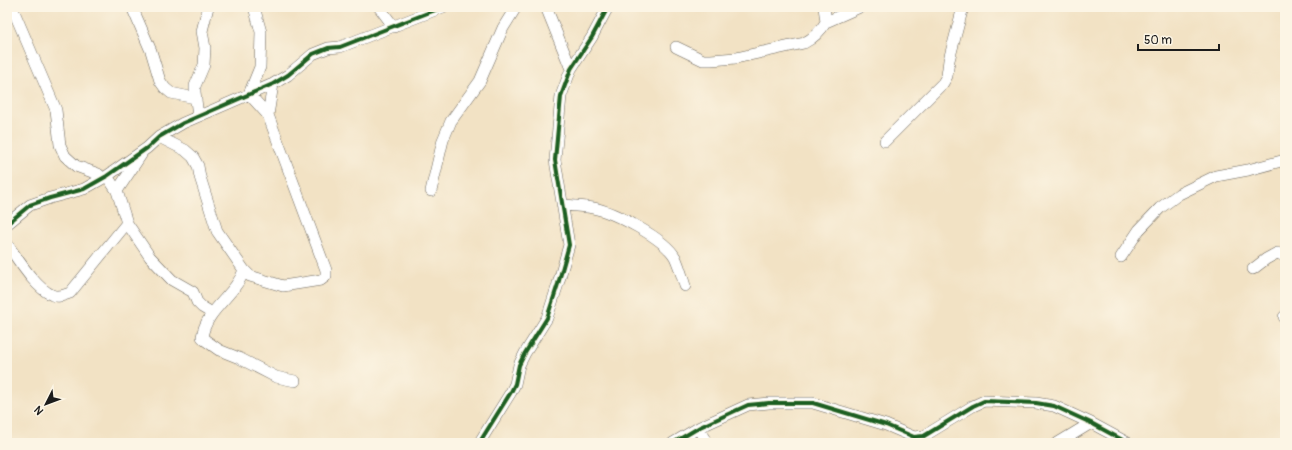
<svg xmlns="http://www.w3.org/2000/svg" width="1292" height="450" font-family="Pangolin,sans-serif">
<rect width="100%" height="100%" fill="#fcf5e5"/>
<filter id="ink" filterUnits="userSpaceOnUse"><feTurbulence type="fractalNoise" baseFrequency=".025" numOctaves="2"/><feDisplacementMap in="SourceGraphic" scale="8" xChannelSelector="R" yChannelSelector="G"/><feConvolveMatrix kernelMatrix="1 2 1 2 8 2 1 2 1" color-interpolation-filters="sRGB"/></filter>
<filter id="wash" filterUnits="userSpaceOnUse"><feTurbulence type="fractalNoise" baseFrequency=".012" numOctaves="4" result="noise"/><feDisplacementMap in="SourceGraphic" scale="16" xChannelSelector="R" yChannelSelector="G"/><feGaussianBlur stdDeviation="0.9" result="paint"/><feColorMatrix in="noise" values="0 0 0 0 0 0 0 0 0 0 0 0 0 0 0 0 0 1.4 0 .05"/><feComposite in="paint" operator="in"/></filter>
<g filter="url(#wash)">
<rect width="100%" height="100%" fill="#f2e2c4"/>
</g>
<g filter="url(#ink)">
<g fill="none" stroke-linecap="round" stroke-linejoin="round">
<defs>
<path id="street" d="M12 7 56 110 60 145 65 156 76 166 98 174 103 178
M132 7 151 51 160 81 165 88 171 93 195 98
M379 7 394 27
M546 7 571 69
M826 22 860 7
M676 47 703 60H711L736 58 804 43C814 38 820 32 826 22L824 7
M268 115 273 84
M198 116 195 92V86L204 65 205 48 202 31 208 7
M159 137 185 150 193 157 198 166 200 177 217 231 244 270C236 295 206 309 202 337L205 340 219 350 239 358 276 377 295 381
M885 141 943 83 947 76 949 60 963 7
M107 176 117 191 127 223 150 257 172 280 193 292 197 302 202 307 212 313
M117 191 141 155
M431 191 443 140 451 121 480 81 503 28 516 7
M563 205C573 206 583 206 593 208 614 212 664 238 675 257 679 265 682 276 685 286
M7 224 30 205 50 198 84 189 107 176 147 148 159 137 183 123 273 84 288 75 313 54 328 48 340 47 443 7
M7 244C18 259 35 288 52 295 58 298 64 295 70 293L127 223
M1121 257 1139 230 1160 208 1179 194 1216 176 1248 170 1285 160
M1253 269 1266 259 1277 253 1285 256
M244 270 250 276 283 286 321 280 326 276V270L268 115 249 94 260 67 261 32 254 7
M1284 317 1285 316
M700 427 702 435 707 443
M481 443V440L511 392 515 384 519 365 525 353 547 318 558 284 569 245 555 160 561 96 571 69 592 37 608 7
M673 443 700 427 748 405 769 403H813L886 425 914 437 924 436 973 406 984 401 1036 403 1054 406 1091 423 1128 443
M1058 443 1091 423"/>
</defs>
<use href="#street" stroke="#676157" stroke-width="12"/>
<use href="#street" stroke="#fff" stroke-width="11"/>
<defs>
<path id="cycleway" d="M7 224 30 205 50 198 84 189 107 176 147 148 159 137 183 123 273 84 288 75 313 54 328 48 340 47 443 7
M481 443V440L511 392 515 384 519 365 525 353 547 318 558 284 569 245 555 160 561 96 571 69 592 37 608 7
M673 443 700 427 748 405 769 403H813L886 425 914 437 924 436 973 406 984 401 1036 403 1054 406 1091 423 1128 443"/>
</defs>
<use href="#cycleway" stroke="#fcf5e5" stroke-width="6"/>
<use href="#cycleway" stroke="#1b5e20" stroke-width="4"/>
</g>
</g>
<rect width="1292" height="450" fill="none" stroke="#fcf5e5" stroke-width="24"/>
<g transform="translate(46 404) rotate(228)" stroke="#fcf5e5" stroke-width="3" paint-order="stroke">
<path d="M0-3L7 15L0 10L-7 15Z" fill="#1c1c1c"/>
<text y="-6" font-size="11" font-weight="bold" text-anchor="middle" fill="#1c1c1c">N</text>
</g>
<path d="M1138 44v6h81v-6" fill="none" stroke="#1c1c1c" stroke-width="2"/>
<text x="1144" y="44" font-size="12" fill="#1c1c1c" stroke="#fcf5e5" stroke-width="3" paint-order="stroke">50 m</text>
</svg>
